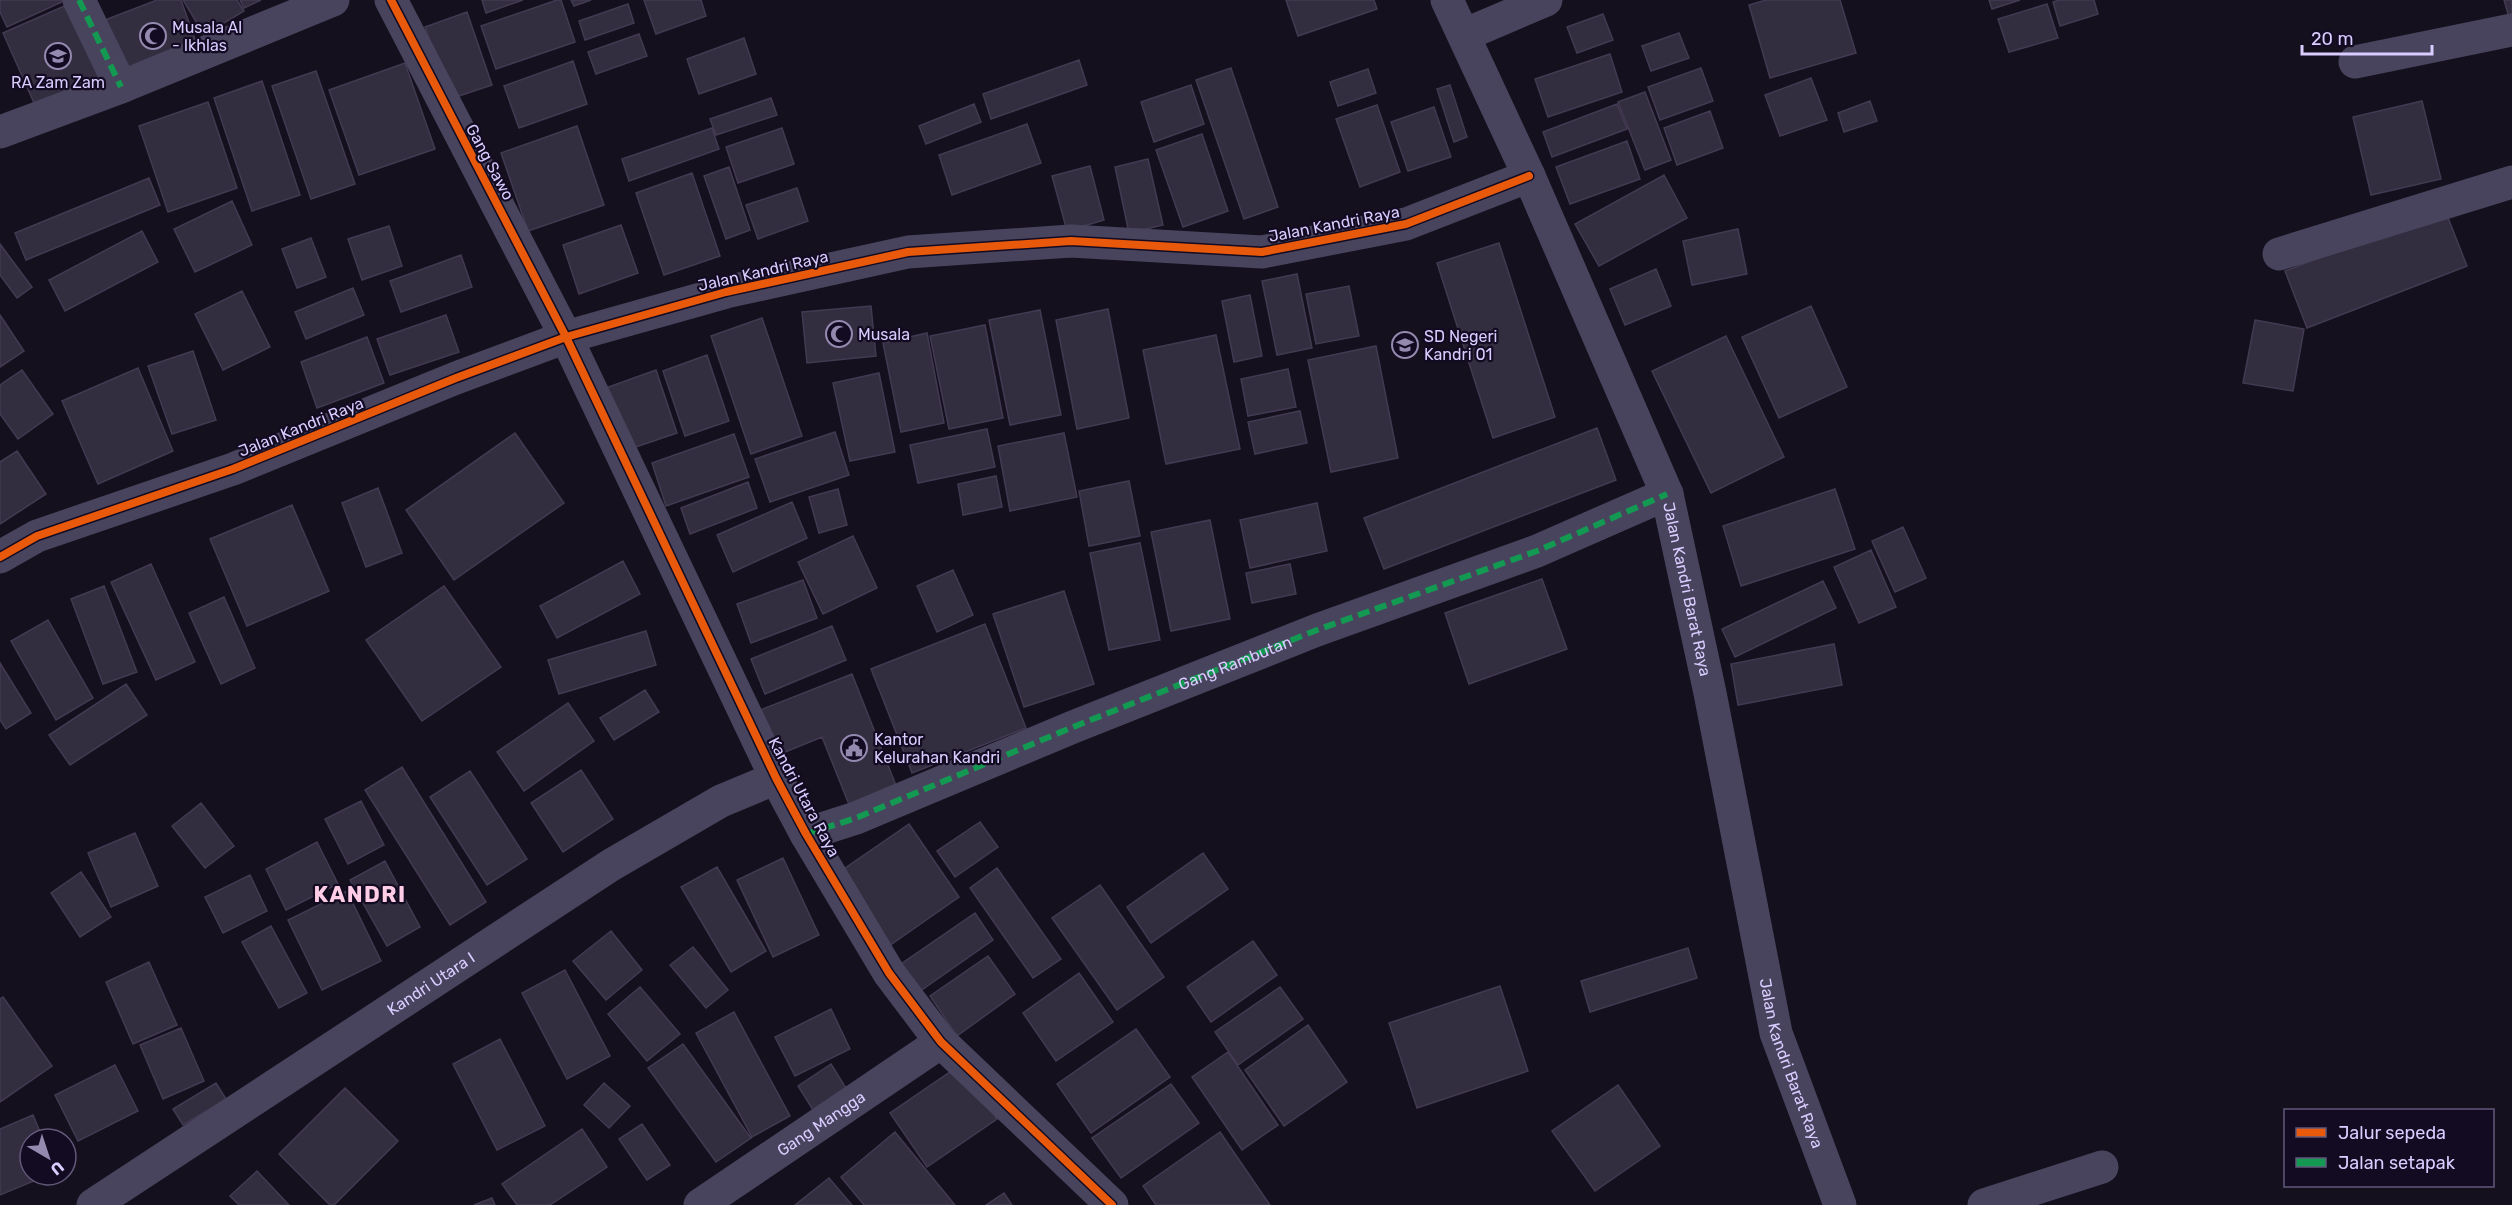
<svg xmlns="http://www.w3.org/2000/svg" width="2512" height="1205" font-family="Rubik,sans-serif">
<rect width="100%" height="100%" fill="#14101d"/>
<path fill="#332e3f" stroke="#423a52" stroke-width="1.5" d="M0 0H66L7 27 0 12Z
M78 0 113 79 38 112 3 33Z
M157 0H181L200 53 128 80 105 20Z
M183 0H237L244 11 204 35Z
M240 0H261L244 8Z
M482 0H523L486 13Z
M557 0H561L575 42 496 69 481 26Z
M571 0H591L574 6Z
M644 0H701L706 16 656 34Z
M1286 0H1374L1377 9 1298 36Z
M1766 0H1840L1856 53 1770 78 1749 5Z
M1989 0H2020L1992 9Z
M2059 0H2094L2098 14 2060 26 2053 2Z
M2504 0H2512V23L2511 24Z
M628 4 634 23 585 40 579 21Z
M2047 4 2058 38 2009 52 1998 19Z
M467 12 492 85 450 99 425 27Z
M1603 14 1613 40 1577 53 1567 27Z
M1679 33 1689 58 1651 71 1642 46Z
M639 34 647 56 596 74 588 52Z
M744 38 756 74 699 94 687 59Z
M1610 54 1622 92 1548 117 1535 79Z
M1079 60 1087 85 991 119 983 94Z
M573 61 587 104 519 128 504 86Z
M405 63 435 149 359 175 329 90Z
M1231 68 1278 207 1244 219 1196 80Z
M1701 68 1713 101 1660 120 1648 87Z
M1368 69 1376 93 1338 106 1330 82Z
M316 71 355 184 311 199 272 86Z
M1811 78 1827 120 1780 136 1765 95Z
M262 81 300 195 252 211 214 98Z
M1191 85 1204 124 1154 142 1141 102Z
M1450 85 1467 137 1454 142 1437 89Z
M1645 92 1671 160 1645 170 1618 102Z
M771 98 777 115 716 135 710 119Z
M1870 101 1877 121 1844 132 1838 113Z
M2422 101 2441 179 2371 195 2353 117Z
M208 102 237 188 168 212 139 126Z
M974 104 981 122 926 144 919 126Z
M1617 104 1627 129 1552 157 1543 132Z
M1377 105 1400 172 1360 187 1336 119Z
M1434 107 1451 157 1408 171 1391 122Z
M1710 111 1723 148 1677 165 1664 128Z
M1027 124 1041 163 952 195 939 155Z
M577 126 604 205 528 231 501 153Z
M712 128 719 149 629 181 622 159Z
M782 128 794 164 738 183 726 147Z
M1202 134 1228 211 1183 227 1156 150Z
M1627 141 1640 179 1570 204 1556 167Z
M1148 159 1163 225 1129 233 1115 167Z
M1090 166 1104 220 1067 231 1052 176Z
M729 167 750 230 726 239 704 176Z
M692 173 720 256 664 275 636 193Z
M1664 175 1687 218 1599 266 1575 224Z
M149 178 160 205 26 260 15 233Z
M797 188 808 221 758 239 746 205Z
M232 201 252 245 195 272 174 229Z
M2445 210 2467 266 2307 328 2285 271Z
M621 225 638 273 579 294 563 245Z
M389 226 402 266 362 280 348 239Z
M1738 229 1747 274 1692 285 1683 241Z
M142 231 158 262 65 311 49 280Z
M311 238 326 277 297 288 282 249Z
M1499 243 1555 417 1493 438 1437 263Z
M0 244 32 287 17 298 0 275Z
M461 255 472 287 401 312 390 281Z
M1656 269 1671 306 1625 325 1610 289Z
M1297 274 1312 348 1277 355 1262 281Z
M1349 286 1359 336 1316 344 1306 294Z
M353 288 364 315 306 339 295 312Z
M242 291 270 347 223 370 195 314Z
M1250 295 1262 356 1234 362 1222 301Z
M871 306 876 356 807 363 802 312Z
M1811 306 1847 387 1779 418 1742 337Z
M1108 309 1129 418 1077 429 1056 320Z
M1040 310 1061 415 1010 425 989 320Z
M0 315 24 351 0 367Z
M446 315 459 352 390 375 377 339Z
M762 318 802 436 751 454 711 336Z
M2255 320 2304 329 2293 391 2243 383Z
M985 325 1003 418 949 429 930 336Z
M927 333 944 423 901 432 883 343Z
M1216 335 1240 449 1166 464 1143 350Z
M1726 336 1784 457 1711 493 1652 371Z
M367 337 384 383 317 408 301 362Z
M1376 346 1398 458 1331 472 1308 360Z
M193 351 216 420 172 434 148 366Z
M707 355 729 421 685 436 663 371Z
M138 368 173 451 98 484 62 401Z
M1288 369 1296 407 1248 416 1241 379Z
M22 370 53 414 18 439 0 414V385Z
M656 370 677 433 624 451 603 389Z
M879 373 895 452 850 461 833 383Z
M1300 411 1307 443 1255 454 1248 422Z
M1597 428 1616 480 1384 569 1364 518Z
M987 429 995 467 918 483 910 445Z
M835 432 849 475 770 502 755 459Z
M515 433 564 503 454 580 406 510Z
M1064 433 1077 497 1010 511 998 446Z
M734 434 749 477 666 506 652 463Z
M17 451 46 494 0 524V462Z
M996 476 1002 507 963 515 958 484Z
M1129 481 1140 536 1089 546 1079 491Z
M748 482 757 508 690 534 681 508Z
M378 488 402 553 366 567 342 503Z
M838 489 847 525 819 533 809 497Z
M1835 489 1855 549 1741 586 1723 526Z
M792 502 807 538 733 572 717 535Z
M1317 503 1327 551 1250 568 1240 520Z
M292 505 329 591 247 626 210 539Z
M1210 520 1230 619 1171 631 1151 532Z
M1903 527 1926 578 1895 592 1872 541Z
M853 536 877 588 823 614 798 562Z
M1140 543 1160 640 1109 650 1090 553Z
M1871 550 1896 607 1859 623 1834 567Z
M623 561 640 594 557 638 540 606Z
M151 564 195 662 156 680 111 582Z
M1290 564 1296 594 1252 603 1246 573Z
M953 570 973 615 937 632 917 586Z
M1542 579 1567 649 1469 684 1445 613Z
M803 580 817 618 751 643 737 604Z
M1823 581 1836 608 1735 657 1722 629Z
M104 586 137 672 103 684 71 599Z
M444 586 501 667 422 721 366 640Z
M1064 591 1094 684 1024 707 993 614Z
M224 597 255 668 221 684 189 613Z
M48 620 93 698 56 720 11 641Z
M985 624 1026 728 912 773 871 669Z
M832 626 846 660 765 694 751 659Z
M646 631 656 665 559 694 548 660Z
M1834 644 1842 685 1738 705 1731 664Z
M0 663 31 713 6 729 0 720Z
M852 674 897 788 850 807 822 737 768 759 750 714Z
M126 684 147 715 70 765 49 735Z
M645 690 659 712 614 740 600 718Z
M568 703 594 741 524 791 497 752Z
M402 767 486 902 450 925 365 790Z
M581 770 613 819 563 852 531 803Z
M470 771 527 859 487 885 430 797Z
M361 801 384 845 348 864 325 819Z
M201 803 234 846 205 868 172 826Z
M980 822 998 847 955 877 937 851Z
M909 824 959 897 889 946 838 873Z
M135 833 158 886 111 907 88 853Z
M317 842 338 884 286 910 266 869Z
M1203 853 1228 889 1151 943 1127 907Z
M783 858 819 935 773 957 737 880Z
M385 861 420 927 387 946 350 880Z
M717 867 766 951 731 972 681 887Z
M997 868 1061 959 1033 978 970 888Z
M81 872 111 917 80 937 51 893Z
M250 875 267 911 223 933 205 897Z
M1100 885 1164 977 1117 1010 1052 918Z
M347 891 381 961 322 990 288 920Z
M975 913 993 940 916 994 898 966Z
M271 926 307 993 279 1008 242 942Z
M611 931 642 970 606 1000 573 961Z
M1253 941 1277 975 1211 1022 1187 987Z
M693 947 728 990 706 1008 670 965Z
M1688 948 1697 978 1590 1012 1581 981Z
M988 956 1015 994 957 1036 930 996Z
M149 962 177 1025 133 1044 106 982Z
M565 970 610 1056 567 1079 522 993Z
M1079 973 1113 1022 1056 1061 1023 1013Z
M1500 986 1528 1071 1417 1108 1389 1023Z
M640 987 680 1034 647 1061 608 1014Z
M1280 987 1303 1019 1238 1065 1215 1032Z
M3 997 52 1066 0 1102V999Z
M831 1009 850 1049 795 1076 775 1037Z
M734 1012 790 1116 752 1137 696 1033Z
M1308 1025 1347 1082 1284 1126 1245 1070Z
M181 1028 204 1081 163 1099 140 1045Z
M1136 1029 1170 1077 1091 1133 1057 1084Z
M500 1039 545 1126 497 1150 453 1064Z
M683 1044 751 1138 716 1162 648 1068Z
M1228 1052 1278 1125 1242 1150 1192 1077Z
M831 1064 846 1088 813 1110 798 1086Z
M115 1065 138 1111 78 1141 55 1095Z
M960 1065 997 1119 927 1167 890 1113Z
M216 1083 226 1099 183 1125 173 1109Z
M604 1083 630 1106 609 1128 584 1105Z
M1171 1084 1199 1123 1121 1178 1092 1138Z
M1618 1085 1660 1146 1595 1191 1552 1131Z
M345 1088 398 1141 334 1205H330L279 1154Z
M33 1115 43 1139H30V1175H48L0 1195V1129Z
M642 1124 670 1165 647 1180 619 1139Z
M582 1129 607 1167 550 1205H517L502 1184Z
M895 1132 955 1205H864L841 1177Z
M1220 1132 1270 1205H1156L1143 1186Z
M257 1171 289 1205H239L230 1196Z
M829 1178 852 1205H795Z
M1004 1193 1012 1205H986Z
M492 1198 495 1205H474Z"/>
<g fill="none" stroke-linecap="round" stroke-linejoin="round">
<g stroke="#49445e" stroke-width="33">
<path d="M79 0 121 87"/>
<path d="M391 0 566 337 776 778 806 834 889 973 941 1042 1112 1205"/>
<path id="s1" d="M1447 0 1529 176 1667 494 1710 693 1776 1033 1840 1205"/>
<path d="M1464 35 1546 0"/>
<path d="M2355 62 2512 30"/>
<path d="M0 132 121 87 333 0"/>
<path d="M2279 254 2512 182"/>
<path d="M0 557 37 536 233 469 456 378 566 337 726 292 908 252 1071 241 1262 252 1406 224 1529 176"/>
<path id="s2" d="M806 834 856 818 1073 727 1317 630 1537 551 1667 494"/>
<path id="s3" d="M93 1205 611 865 721 801 776 778"/>
<path id="s4" d="M700 1205 941 1042"/>
<path d="M1984 1205 2102 1167"/>
</g>
<path stroke="#139951" stroke-width="6" stroke-dasharray="12 6" stroke-linecap="butt" d="M79 0 121 87
M806 834 856 818 1073 727 1317 630 1537 551 1667 494"/>
<defs>
<path id="cycleway" d="M391 0 566 337 776 778 806 834 889 973 941 1042 1112 1205
M0 557 37 536 233 469 456 378 566 337 726 292 908 252 1071 241 1262 252 1406 224 1529 176"/>
</defs>
<use href="#cycleway" stroke="#120b22" stroke-width="11"/>
<use href="#cycleway" stroke="#e8590c" stroke-width="8"/>
</g>
<defs>
<symbol id="mosque-ring" viewBox="-11 -11 22 22"><circle r="9.5" fill="#120b22" stroke="#948ab0" stroke-width="1.5"/><path d="M3.5-4.9A6 6 0 1 0 3.5 4.9A5 5 0 1 1 3.5-4.9Z" fill="#948ab0"/></symbol>
<symbol id="school-ring" viewBox="-11 -11 22 22"><circle r="9.5" fill="#120b22" stroke="#948ab0" stroke-width="1.5"/><path d="M0-5L7-2L0 1L-7-2ZM-4 1L0 2.5L4 1V4Q0 6-4 4Z" fill="#948ab0"/></symbol>
<symbol id="civic-ring" viewBox="-11 -11 22 22"><circle r="9.5" fill="#120b22" stroke="#948ab0" stroke-width="1.5"/><path d="M-.6-6.5H3V-4.5H.6V-3L4-1V1h2V6H-6V1h2V-1L-.6-3ZM-1.2 2.5V6h2.4V2.5Z" fill="#948ab0"/></symbol>
</defs>
<g fill-rule="evenodd">
<use href="#mosque-ring" x="138" y="21" width="30" height="30"/>
<use href="#school-ring" x="43" y="41" width="30" height="30"/>
<use href="#mosque-ring" x="824" y="319" width="30" height="30"/>
<use href="#school-ring" x="1390" y="330" width="30" height="30"/>
<use href="#civic-ring" x="839" y="733" width="30" height="30"/>
</g>
<g text-anchor="middle" dominant-baseline="central" stroke-width="4.5" stroke-linejoin="round" paint-order="stroke">
<g font-size="16" fill="#d9ccff" stroke="#120b22" text-anchor="start">
<text x="172" y="27">Musala Al<tspan x="172" dy="18">- Ikhlas</tspan></text>
<text x="58" y="82" text-anchor="middle">RA Zam Zam</text>
<text x="858" y="334">Musala</text>
<text x="1424" y="336">SD Negeri<tspan x="1424" dy="18">Kandri 01</tspan></text>
<text x="874" y="739">Kantor<tspan x="874" dy="18">Kelurahan Kandri</tspan></text>
</g>
<g font-size="16" fill="#d9ccff" stroke="#120b22">
<text transform="translate(490 162) rotate(62)">Gang Sawo</text>
<text transform="translate(1334 224) rotate(-11)">Jalan Kandri Raya</text>
<text transform="translate(763 271) rotate(-13)">Jalan Kandri Raya</text>
<text transform="translate(301 427) rotate(-22)">Jalan Kandri Raya</text>
<text stroke="none"><textPath href="#s1" startOffset="638">Jalan Kandri Barat Raya</textPath></text>
<text stroke="none"><textPath href="#s2" startOffset="462">Gang Rambutan</textPath></text>
<text transform="translate(804 797) rotate(62)">Kandri Utara Raya</text>
<text stroke="none"><textPath href="#s3" startOffset="404">Kandri Utara I</textPath></text>
<text stroke="none"><textPath href="#s1" startOffset="1124">Jalan Kandri Barat Raya</textPath></text>
<text stroke="none"><textPath href="#s4" startOffset="146">Gang Mangga</textPath></text>
</g>
<g font-size="22" font-weight="bold" letter-spacing="1.5" fill="#ffcee6" stroke="#120b22">
<text x="360" y="894">KANDRI</text>
</g>
</g>
<rect x="2284" y="1109" width="210" height="78" fill="#120b22" stroke="#62587a" stroke-width="1.5"/>
<rect x="2296" y="1128" width="30" height="9" fill="#e8590c" stroke="#62587a" stroke-width="1.5"/>
<text x="2338" y="1139" font-size="18" fill="#d9ccff">Jalur sepeda</text>
<rect x="2296" y="1158" width="30" height="9" fill="#139951" stroke="#62587a" stroke-width="1.5"/>
<text x="2338" y="1169" font-size="18" fill="#d9ccff">Jalan setapak</text>
<g transform="translate(48 1157) rotate(141)"><circle r="28" fill="#120b22" stroke="#62587a" stroke-width="1.5"/>
<path d="M0-4.5L10 22L0 15L-10 22Z" fill="#948ab0"/>
<text y="-9" font-size="16" font-weight="bold" text-anchor="middle" fill="#d9ccff">U</text>
</g>
<path d="M2302 45v9h130v-9" fill="none" stroke="#d9ccff" stroke-width="3"/>
<text x="2311" y="45" font-size="18" fill="#d9ccff" stroke="#120b22" stroke-width="4.5" paint-order="stroke">20 m</text>
</svg>
